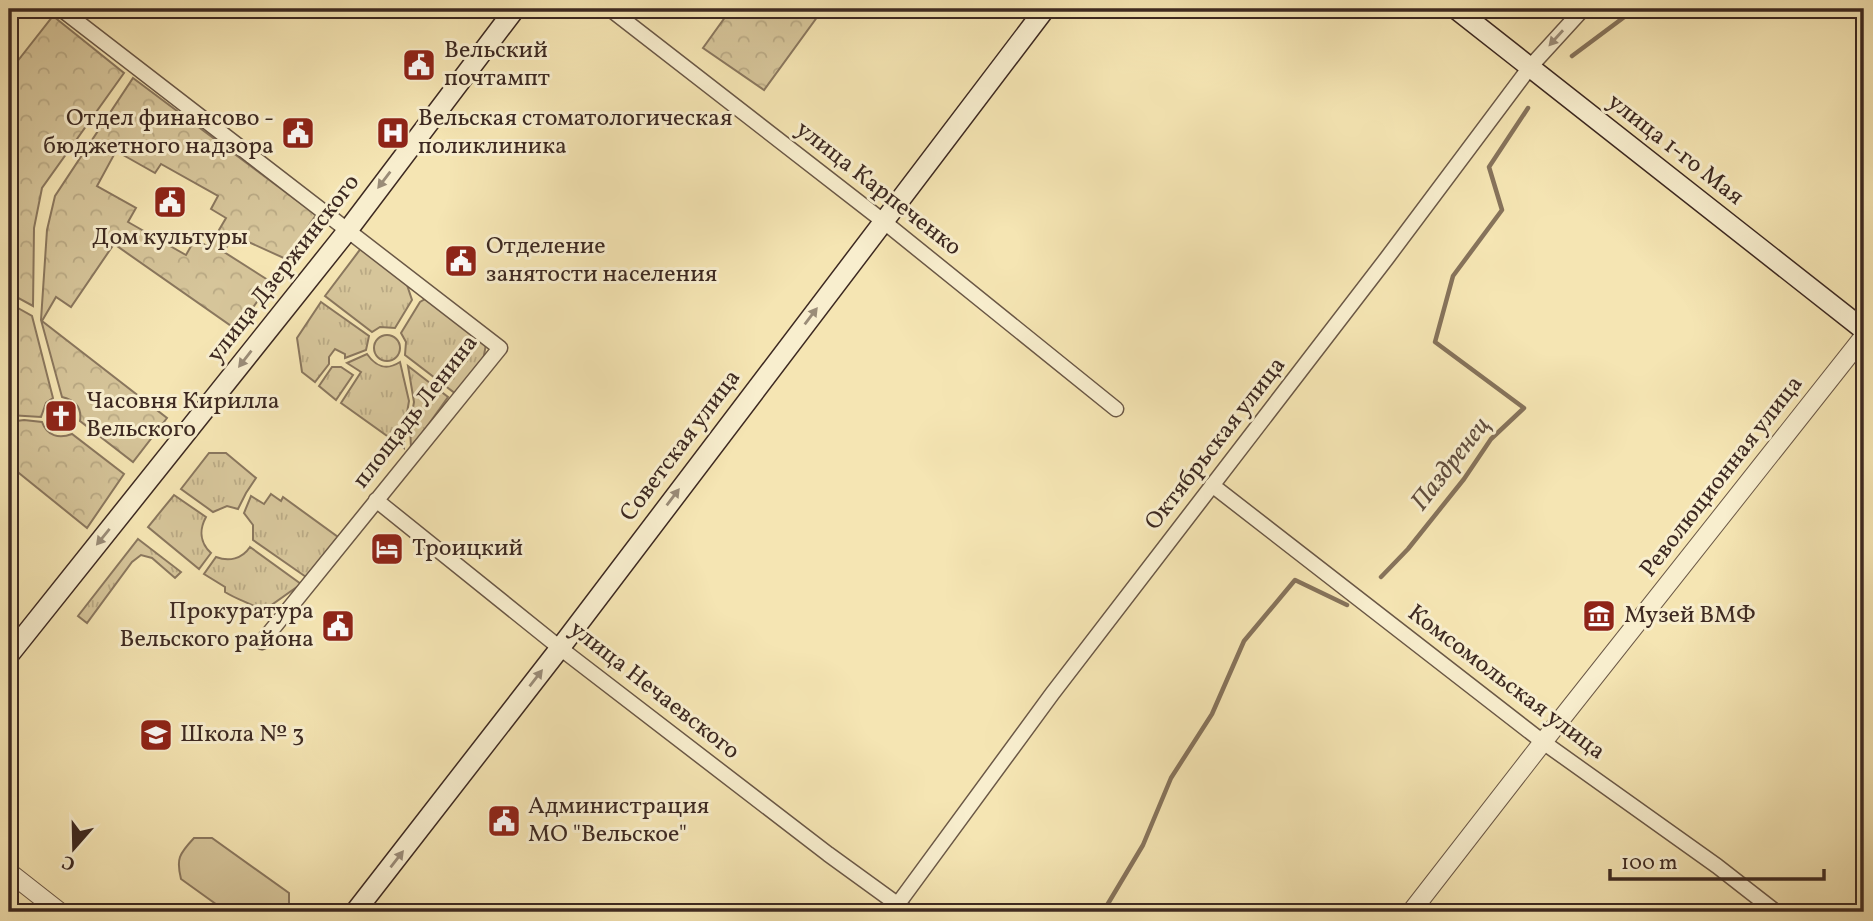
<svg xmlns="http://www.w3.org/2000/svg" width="1873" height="921" font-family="Vollkorn,serif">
<defs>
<pattern id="grass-tufts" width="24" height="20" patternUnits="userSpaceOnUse" patternTransform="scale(1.75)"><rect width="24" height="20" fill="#d6c59a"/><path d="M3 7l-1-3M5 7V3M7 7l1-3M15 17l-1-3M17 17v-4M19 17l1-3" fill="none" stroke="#b9a984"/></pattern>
<pattern id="park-crowns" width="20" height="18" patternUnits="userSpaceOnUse" patternTransform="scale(1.75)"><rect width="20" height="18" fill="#d6c59a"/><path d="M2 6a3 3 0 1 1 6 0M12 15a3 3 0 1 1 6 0" fill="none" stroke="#b9a984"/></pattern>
</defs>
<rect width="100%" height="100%" fill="#f5e5b3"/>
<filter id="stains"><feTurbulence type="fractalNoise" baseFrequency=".00286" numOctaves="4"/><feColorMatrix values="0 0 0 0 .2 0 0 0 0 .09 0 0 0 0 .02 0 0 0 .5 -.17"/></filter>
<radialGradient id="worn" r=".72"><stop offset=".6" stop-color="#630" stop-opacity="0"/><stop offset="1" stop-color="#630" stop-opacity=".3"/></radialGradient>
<path fill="url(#grass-tufts)" stroke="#8a775e" stroke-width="2" d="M362 247 405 279 412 300 395 328 380 327 372 332 325 296Z
M427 298 486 344 483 361 456 394 405 355 406 342 401 333 420 302Z
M321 302 369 336 366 350 345 358V354L335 349 329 357V364L315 382 302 372 297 338Z
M374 348a13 13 0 1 1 26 0a13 13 0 1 1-26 0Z
M367 354C376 367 386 371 400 362L409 401 404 431V448L341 403 361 372 347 363Z
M408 366 448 397 411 449 410 425 414 402Z
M332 367H341L353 375 336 400 319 386Z
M209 453H226L256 478 246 493 238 509 227 506 213 512 181 489Z
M271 494 281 501 283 497 338 537 306 577 253 540V525L244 513 251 496 264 504Z
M174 495 206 517C199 530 200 543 211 553L199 569 148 527Z
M138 539 181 572 175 578 152 558 141 555 132 562 87 623 78 616Z
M250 547 301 584 270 606 258 608C247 602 236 599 225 592V587L204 574 216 557C229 562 242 559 250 547Z"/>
<path fill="url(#park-crowns)" stroke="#8a775e" stroke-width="2" fill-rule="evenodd" d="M731 9H823L764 90 703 48Z
M53 16 124 73 42 188 34 228 33 306 9 293V72Z
M133 78 316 215 286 259 233 235 224 252 271 282 237 330 114 244 71 307 56 297 42 321 167 418 133 462 80 421C82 408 75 400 62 397L41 320 47 230 55 196ZM116 151 155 173 161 164 218 196 211 209 226 218 209 247 195 239 186 255 128 222 136 208 97 186Z
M9 303 32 316 53 398 46 403 41 417 9 415Z
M24 420 42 422C47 436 59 439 72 434L124 474 87 528 9 465V422Z"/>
<path fill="#d6c59a" stroke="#8a775e" stroke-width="2" d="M194 838H212L289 893V912H227L181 879C176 859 179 854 194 838Z"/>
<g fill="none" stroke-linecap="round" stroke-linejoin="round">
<path stroke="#86735b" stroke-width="4.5" d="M1572 56 1635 9
M1381 577 1408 549 1464 479 1491 439 1524 408 1435 342 1453 276 1502 210 1489 167 1528 108
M1103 912 1143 845 1171 778 1212 714 1244 641 1295 580 1347 605"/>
<defs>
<path id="minor" d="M61 9 500 348 262 642
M610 9 883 221 1116 409
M1212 485 1543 742 1717 866 1776 912
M376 500 560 648 828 854 908 912
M892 912 1052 694 1387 258 1530 67 1583 9"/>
<path id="tertiary" d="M9 872 60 912
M1411 912 1543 742 1864 336"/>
<path id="secondary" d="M1456 9 1864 330
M9 655 348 230 515 9
M355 912 560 648 1045 9"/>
</defs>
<use href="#minor" stroke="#6b5846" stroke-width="17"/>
<use href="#tertiary" stroke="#6b5846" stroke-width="20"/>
<use href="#secondary" stroke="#3d2921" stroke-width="22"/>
<use href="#minor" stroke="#f8eece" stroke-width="14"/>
<use href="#tertiary" stroke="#f8eece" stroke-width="18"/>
<use href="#secondary" stroke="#f8eece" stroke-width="19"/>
</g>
<defs><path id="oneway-solid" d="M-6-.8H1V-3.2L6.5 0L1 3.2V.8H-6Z" transform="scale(1.75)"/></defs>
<g fill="#9a8c78">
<use href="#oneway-solid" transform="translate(1556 38) rotate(132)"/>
<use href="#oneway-solid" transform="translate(384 180) rotate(127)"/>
<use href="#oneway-solid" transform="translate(811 316) rotate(-53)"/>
<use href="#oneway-solid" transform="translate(245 359) rotate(128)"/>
<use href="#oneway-solid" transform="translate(673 497) rotate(-53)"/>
<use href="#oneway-solid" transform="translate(103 537) rotate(129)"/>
<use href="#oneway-solid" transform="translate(536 678) rotate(-52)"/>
<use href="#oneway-solid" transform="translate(397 859) rotate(-52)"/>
</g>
<defs>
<symbol id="civic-square" viewBox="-11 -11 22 22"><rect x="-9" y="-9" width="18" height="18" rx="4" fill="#8f2418" stroke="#f8eece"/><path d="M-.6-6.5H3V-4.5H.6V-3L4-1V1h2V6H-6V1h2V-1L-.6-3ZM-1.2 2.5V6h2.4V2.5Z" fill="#fff"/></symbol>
<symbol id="hospital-square" viewBox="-11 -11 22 22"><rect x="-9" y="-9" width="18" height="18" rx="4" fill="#8f2418" stroke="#f8eece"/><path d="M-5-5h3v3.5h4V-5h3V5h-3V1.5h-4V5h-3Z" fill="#fff"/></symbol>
<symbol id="church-square" viewBox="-11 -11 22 22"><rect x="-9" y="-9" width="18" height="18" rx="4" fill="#8f2418" stroke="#f8eece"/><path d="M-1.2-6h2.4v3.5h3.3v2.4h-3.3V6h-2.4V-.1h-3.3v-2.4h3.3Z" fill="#fff"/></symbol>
<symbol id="hotel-square" viewBox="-11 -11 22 22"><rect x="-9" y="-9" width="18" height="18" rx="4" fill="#8f2418" stroke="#f8eece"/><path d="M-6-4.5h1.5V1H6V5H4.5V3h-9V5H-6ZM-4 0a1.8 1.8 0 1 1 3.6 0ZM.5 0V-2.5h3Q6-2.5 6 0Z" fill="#fff"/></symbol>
<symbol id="museum-square" viewBox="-11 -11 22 22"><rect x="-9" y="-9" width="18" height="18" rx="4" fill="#8f2418" stroke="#f8eece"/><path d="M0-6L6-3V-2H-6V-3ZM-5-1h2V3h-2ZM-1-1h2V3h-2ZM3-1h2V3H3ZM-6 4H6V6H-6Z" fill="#fff"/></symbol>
<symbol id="school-square" viewBox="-11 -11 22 22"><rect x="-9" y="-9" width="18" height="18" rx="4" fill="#8f2418" stroke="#f8eece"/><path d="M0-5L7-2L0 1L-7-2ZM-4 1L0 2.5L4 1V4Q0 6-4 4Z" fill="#fff"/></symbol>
</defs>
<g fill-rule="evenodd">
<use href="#civic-square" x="400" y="46" width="38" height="38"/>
<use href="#civic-square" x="279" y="114" width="38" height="38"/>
<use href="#hospital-square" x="374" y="114" width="38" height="38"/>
<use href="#civic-square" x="151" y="183" width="38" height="38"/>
<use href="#civic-square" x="442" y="242" width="38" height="38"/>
<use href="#church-square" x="42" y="397" width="38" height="38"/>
<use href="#hotel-square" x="368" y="530" width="38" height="38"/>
<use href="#museum-square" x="1580" y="597" width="38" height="38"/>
<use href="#civic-square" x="319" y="607" width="38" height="38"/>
<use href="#school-square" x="137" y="716" width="38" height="38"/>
<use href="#civic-square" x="485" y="802" width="38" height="38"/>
</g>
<g text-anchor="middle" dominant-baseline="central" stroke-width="6" stroke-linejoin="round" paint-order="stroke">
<g font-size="24" fill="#3d2921" stroke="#f8eece" text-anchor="start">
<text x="444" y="51">Вельский<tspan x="444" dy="28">почтампт</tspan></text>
<text x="274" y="119" text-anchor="end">Отдел финансово -<tspan x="274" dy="28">бюджетного надзора</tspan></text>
<text x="418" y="119">Вельская стоматологическая<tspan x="418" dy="28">поликлиника</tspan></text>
<text x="170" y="238" text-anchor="middle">Дом культуры</text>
<text x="486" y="247">Отделение<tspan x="486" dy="28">занятости населения</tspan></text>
<text x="86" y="402">Часовня Кирилла<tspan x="86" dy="28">Вельского</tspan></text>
<text x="412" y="549">Троицкий</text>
<text x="314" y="612" text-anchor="end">Прокуратура<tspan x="314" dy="28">Вельского района</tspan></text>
<text x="1624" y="616">Музей ВМФ</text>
<text x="180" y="735">Школа № 3</text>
<text x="528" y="807">Администрация<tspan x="528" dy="28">МО "Вельское"</tspan></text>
</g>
<g font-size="24" fill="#3d2921" stroke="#f8eece">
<text transform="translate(1675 150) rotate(38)">улица 1-го Мая</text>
<text transform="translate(878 189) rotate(38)">улица Карпеченко</text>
<text transform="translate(284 269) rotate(-52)">улица Дзержинского</text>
<text transform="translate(416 412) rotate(-52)">площадь Ленина</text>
<text transform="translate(1216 444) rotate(-52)">Октябрьская улица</text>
<text transform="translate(681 446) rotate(-53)">Советская улица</text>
<text transform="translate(1722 477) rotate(-52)">Революционная улица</text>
<text transform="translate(1506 683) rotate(37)">Комсомольская улица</text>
<text transform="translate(654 691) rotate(38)">улица Нечаевского</text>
</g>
<g font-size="26" font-style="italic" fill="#614e3e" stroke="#f8eece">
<text transform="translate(1451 464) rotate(-52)">Паздренец</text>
</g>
</g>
<rect width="1873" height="921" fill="none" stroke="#f5e5b3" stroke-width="35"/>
<rect x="10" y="10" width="1852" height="900" fill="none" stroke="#3d2921" stroke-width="3.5"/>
<rect x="18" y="18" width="1838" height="886" fill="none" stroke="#3d2921" stroke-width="2"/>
<g transform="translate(74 848) rotate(200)" stroke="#f8eece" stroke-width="5" paint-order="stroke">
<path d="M0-5L12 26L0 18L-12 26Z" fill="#3d2921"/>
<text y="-10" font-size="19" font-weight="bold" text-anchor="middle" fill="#3d2921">С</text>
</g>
<path d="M1610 869v10h214v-10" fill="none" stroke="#3d2921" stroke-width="3.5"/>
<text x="1621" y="869" font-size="21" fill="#3d2921" stroke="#f8eece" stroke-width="5" paint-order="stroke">100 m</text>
<rect width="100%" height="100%" filter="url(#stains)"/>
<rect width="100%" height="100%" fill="url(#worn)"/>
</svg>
